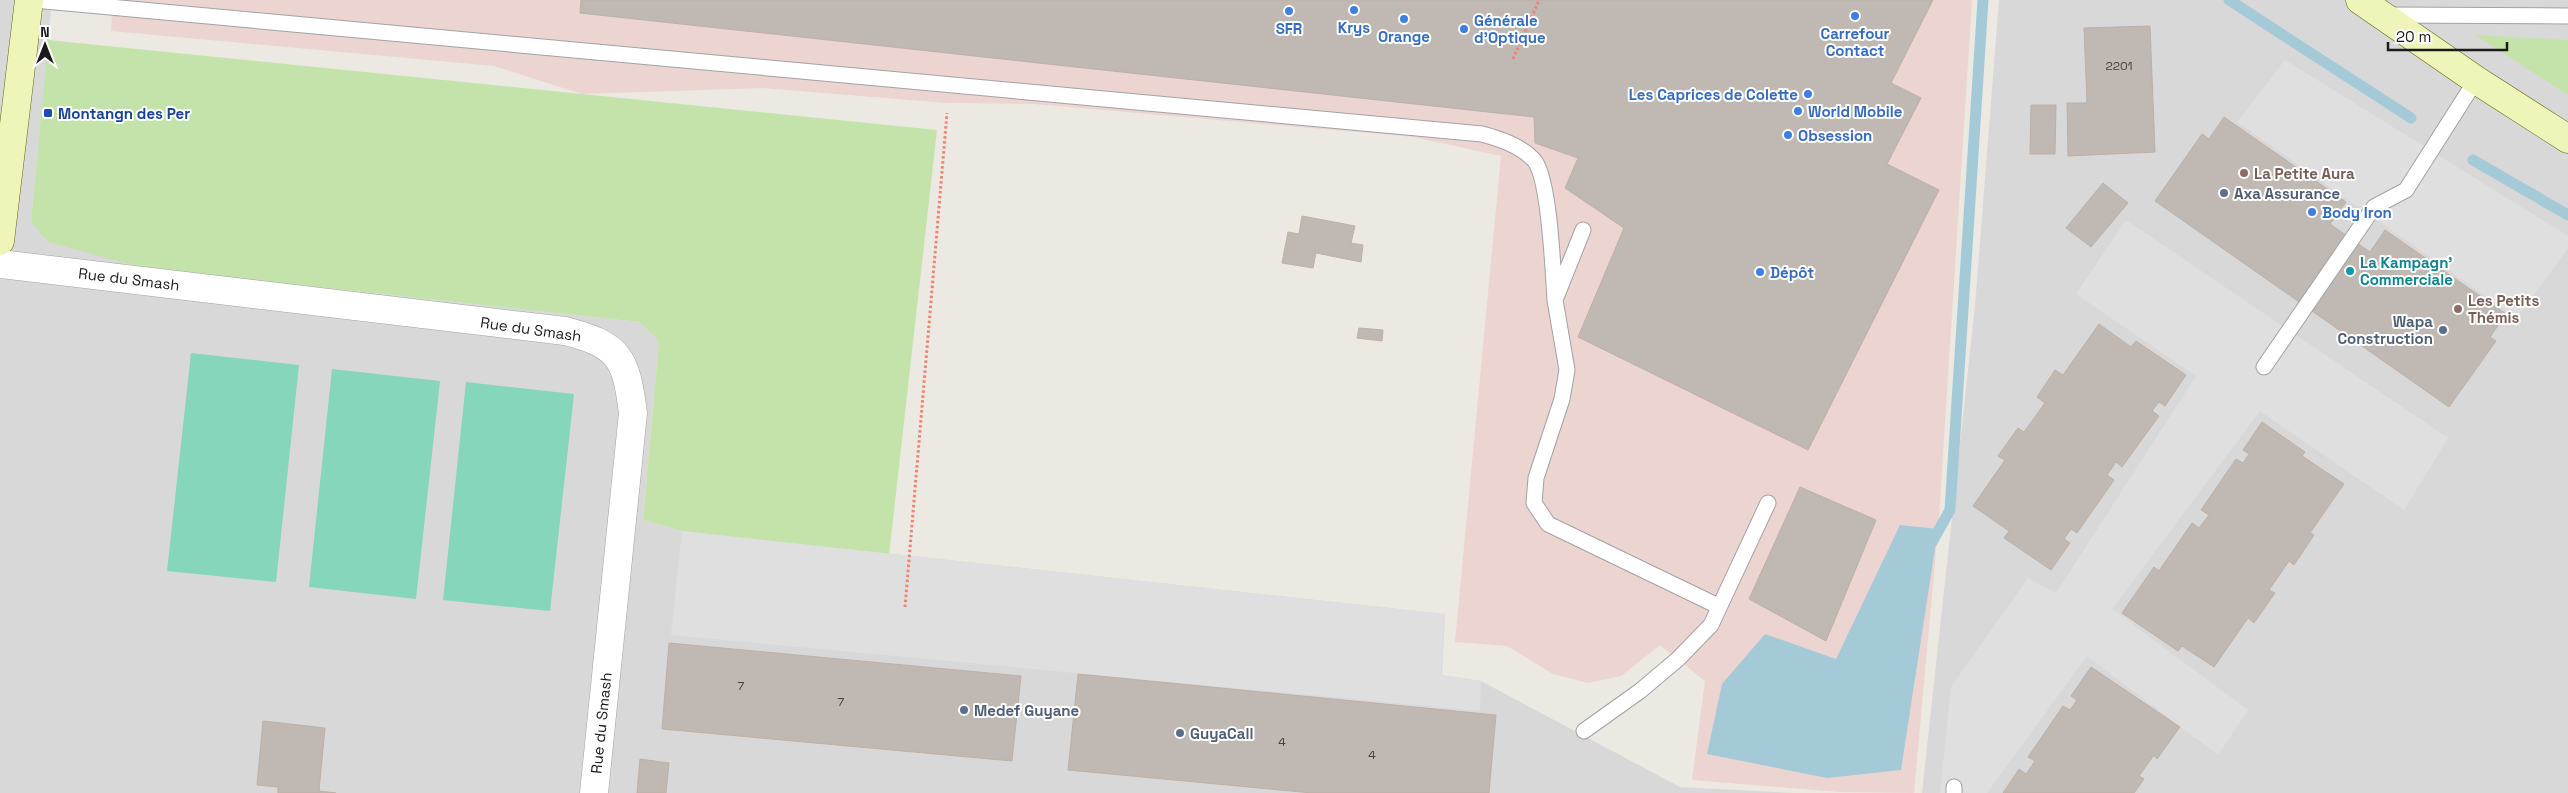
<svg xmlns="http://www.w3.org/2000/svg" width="2568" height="793" font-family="'Space Grotesk',sans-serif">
<rect width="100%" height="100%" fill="#ece9e2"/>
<path fill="#d9d8d8" d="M0 0H52L31 222 143 268 639 322 659 341 643 520 682 531 1445 614 1442 675 1481 681 1680 787 1794 793H0Z
M1999 0H2568V793H1922L1975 306Z"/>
<path fill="#ecd4d1" d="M113 0H1972L1939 518 1914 793 1840 792 1692 780 1705 681 1660 645 1621 676 1588 683 1553 674 1507 646 1455 642 1501 156 1414 137 1034 104 947 103 762 88 582 94 494 66 111 31Z"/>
<path fill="#c4e3aa" d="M2475 35 2568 40V95Z
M48 40 937 130 889 555 682 531 643 520 659 341 639 322 143 268 48 242 31 222Z"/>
<path fill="#85d6ba" d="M191 353 299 365 276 582 167 571Z
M332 369 440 381 416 599 309 587Z
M466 382 574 394 550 611 443 600Z"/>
<path fill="#dfdfdf" d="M2285 60 2568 236V248L2517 318 2237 122Z
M2126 220 2448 438 2404 510 2260 411 2112 609 2248 710 2218 755 2087 656 1987 793H1940L1951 687 2028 578 2056 593 2196 376 2076 294Z
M682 531 1445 614 1441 675 1481 681 1480 711 671 635Z"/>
<path fill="#a5cad7" d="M1900 525 1938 529 1901 770 1827 778 1707 754 1722 684 1765 634 1836 659Z"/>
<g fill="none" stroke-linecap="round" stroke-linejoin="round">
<path stroke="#a5cad7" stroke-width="11" d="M2229 0 2411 118
M2473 160 2568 215
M1932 542 1950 510 1983 0"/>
</g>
<path fill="#c0b8b2" stroke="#bdb0a5" d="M581 0H1933L1891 83 1921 98 1887 164 1939 190 1808 450 1578 337 1624 228 1565 188 1578 158 1535 143 1534 117 580 13Z
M2150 26 2155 152 2068 156 2067 103H2087L2084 28Z
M2031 105H2056L2055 154H2030Z
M2224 117 2346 202 2330 224 2370 252 2385 230 2506 314 2490 337 2496 341 2449 407 2155 201 2202 134 2209 139Z
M2103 183 2128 203 2091 247 2066 228Z
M1302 216 1355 226 1351 243 1363 245 1361 262 1316 253 1313 268 1282 263 1288 232 1299 234Z
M2099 324 2131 347 2136 341 2186 375 2165 406 2159 402 2152 411 2159 416 2122 467 2116 462 2107 475 2114 480 2077 533 2071 529 2064 539 2070 543 2051 570 2004 538 2009 531 1973 506 2005 460 1998 456 2018 428 2024 432 2045 403 2037 397 2055 370 2063 375Z
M1359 328 1383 330 1382 341 1357 338Z
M2262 422 2305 452 2302 456 2344 484 2310 533 2314 535 2294 565 2289 561 2269 590 2275 593 2254 623 2248 618 2214 667 2182 646 2178 651 2122 613 2154 567 2159 571 2192 523 2199 528 2209 515 2201 510 2236 459 2243 463 2249 454 2243 450Z
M1800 487 1876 520 1826 641 1749 599Z
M669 643 1021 676 1012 761 662 729Z
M2091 667 2180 727 2157 759 2154 755 2139 776 2144 779 2134 793H2003L2019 769 2026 774 2035 761 2028 757 2063 706 2070 710 2077 700 2071 696Z
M1078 674 1496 715 1489 793H1312L1068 770Z
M263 721 325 728 319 791 336 793H278V787L257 785Z
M640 759 669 763 666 793H637Z"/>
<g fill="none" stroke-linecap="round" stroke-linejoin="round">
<defs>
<path id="lane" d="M34 0 1482 134C1500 139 1519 145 1533 159 1550 175 1553 274 1555 300
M2387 15 2568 16
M1583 230 1555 300 1567 370 1562 399 1536 478 1534 503 1548 524 1718 606
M2264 367 2374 207 2406 190 2476 80
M1584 731 1640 691 1678 659 1711 625 1768 503
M1954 793V787"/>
<path id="street" d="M0 264 565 331C620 345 626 358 633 413L594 793"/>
<path id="secondary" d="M2360 0 2476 80 2568 139
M0 241 29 0"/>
</defs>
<use href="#lane" stroke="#a2a2a2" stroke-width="17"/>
<use href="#street" stroke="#a2a2a2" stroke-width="29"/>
<use href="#secondary" stroke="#5b680c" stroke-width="29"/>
<path stroke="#ef8270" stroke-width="3" stroke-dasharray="2.5 2.5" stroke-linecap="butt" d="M1513 59 1539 0
M905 607 947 113"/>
<use href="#lane" stroke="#fff" stroke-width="15"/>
<use href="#street" stroke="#fff" stroke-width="28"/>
<use href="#secondary" stroke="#eff4b8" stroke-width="28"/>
</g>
<g fill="#3f7fe0" stroke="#fff" stroke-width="2">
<circle cx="1354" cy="10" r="5"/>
<circle cx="1289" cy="11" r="5"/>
<circle cx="1855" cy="16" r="5"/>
<circle cx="1404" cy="19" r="5"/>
<circle cx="1464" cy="29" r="5"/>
<circle cx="1808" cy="94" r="5"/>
<circle cx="1798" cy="111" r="5"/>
<circle cx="1788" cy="135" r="5"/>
<circle cx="2312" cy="212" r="5"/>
<circle cx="1760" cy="272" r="5"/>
</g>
<rect fill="#1a4fb4" stroke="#fff" stroke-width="2" x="43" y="108" width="10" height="10" rx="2.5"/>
<g fill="#8d6e63" stroke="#fff" stroke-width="2">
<circle cx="2244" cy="173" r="5"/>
<circle cx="2458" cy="309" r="5"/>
</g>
<g fill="#5c6f8a" stroke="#fff" stroke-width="2">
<circle cx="2224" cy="193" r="5"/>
<circle cx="2443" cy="330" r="5"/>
<circle cx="964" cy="710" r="5"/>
<circle cx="1180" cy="733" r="5"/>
</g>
<circle fill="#0f9aa8" stroke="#fff" stroke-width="2" cx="2350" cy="271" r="5"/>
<g text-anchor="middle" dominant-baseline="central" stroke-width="4" stroke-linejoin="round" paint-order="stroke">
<g font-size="12" fill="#444241">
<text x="2119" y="66">2201</text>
<text x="741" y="686">7</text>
<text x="841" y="702">7</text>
<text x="1282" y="742">4</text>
<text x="1372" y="755">4</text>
</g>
<g font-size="15" font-weight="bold" fill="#366cbe" stroke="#fff" text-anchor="start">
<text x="1474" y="20">Générale<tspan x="1474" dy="17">d'Optique</tspan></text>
<text x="1354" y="27" text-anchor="middle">Krys</text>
<text x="1289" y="28" text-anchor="middle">SFR</text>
<text x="1855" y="33" text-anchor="middle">Carrefour<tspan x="1855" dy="17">Contact</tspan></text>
<text x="1404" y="36" text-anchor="middle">Orange</text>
<text x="1798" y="94" text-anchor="end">Les Caprices de Colette</text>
<text x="1808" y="111">World Mobile</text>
<text x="1798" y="135">Obsession</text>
<text x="2322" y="212">Body Iron</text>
<text x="1770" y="272">Dépôt</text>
</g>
<g font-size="15" font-weight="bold" fill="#164399" stroke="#fff" text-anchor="start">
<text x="58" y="113">Montangn des Per</text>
</g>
<g font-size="15" font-weight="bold" fill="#785e54" stroke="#fff" text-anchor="start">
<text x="2254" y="173">La Petite Aura</text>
<text x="2468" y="300">Les Petits<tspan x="2468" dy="17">Thémis</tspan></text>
</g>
<g font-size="15" font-weight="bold" fill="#4e5e75" stroke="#fff" text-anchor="start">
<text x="2234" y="193">Axa Assurance</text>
<text x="2433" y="321" text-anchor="end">Wapa<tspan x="2433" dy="17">Construction</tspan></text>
<text x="974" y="710">Medef Guyane</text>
<text x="1190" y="733">GuyaCall</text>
</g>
<g font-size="15" font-weight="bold" fill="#0d838f" stroke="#fff" text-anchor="start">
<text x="2360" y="262">La Kampagn'<tspan x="2360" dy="17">Commerciale</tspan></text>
</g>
<g font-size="15" fill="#1b1b1b" stroke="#fff">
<text transform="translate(129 279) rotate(7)">Rue du Smash</text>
<text transform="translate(531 329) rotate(8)">Rue du Smash</text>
<text transform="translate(601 723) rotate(-84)">Rue du Smash</text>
</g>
</g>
<g transform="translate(45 45)" stroke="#ffffff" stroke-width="4" paint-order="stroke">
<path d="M0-4L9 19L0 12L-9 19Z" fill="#1b1b1b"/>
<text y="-8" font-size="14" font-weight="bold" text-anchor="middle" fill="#1b1b1b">N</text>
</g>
<path d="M2388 42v8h119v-8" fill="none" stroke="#1b1b1b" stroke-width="2.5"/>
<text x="2396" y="42" font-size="15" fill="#1b1b1b" stroke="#ffffff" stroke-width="4" paint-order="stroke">20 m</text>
</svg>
